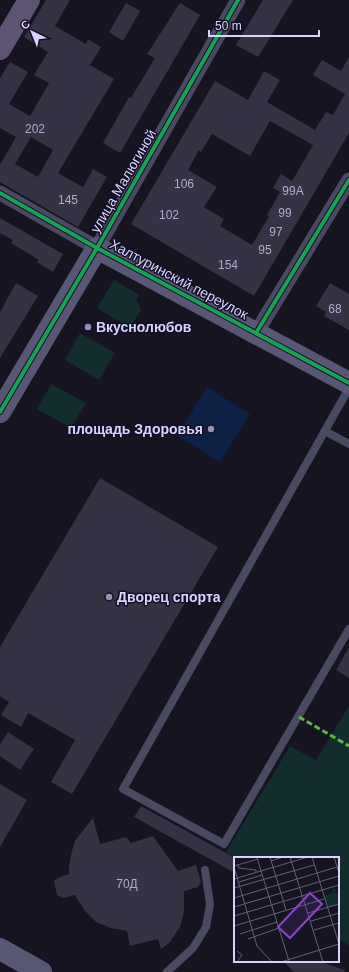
<svg xmlns="http://www.w3.org/2000/svg" width="349" height="972" font-family="Helvetica,sans-serif">
<rect width="100%" height="100%" fill="#161421"/>
<path fill="#132c2d" d="M114 280 139 295 136 299 141 310 130 328 97 308Z
M80 333 115 353 99 380 65 360Z
M51 384 86 403 71 428 37 409Z
M349 706V945L338 939V858H237L226 852 290 746 316 760Z"/>
<path fill="#0d2144" d="M207 387 250 414 220 462 177 436Z"/>
<path fill="#343243" fill-rule="evenodd" d="M46 0H70L55 26 86 44 88 39 101 47 90 65 114 79 58 173 83 187 93 169 107 177 78 227 0 182V165L16 137 0 128V78L10 62 28 72 9 104 30 116 49 83 34 75 48 52 24 37ZM31 137 53 150 38 177 15 164Z
M263 0H293L258 57 236 45Z
M126 3 140 11 123 41 109 32Z
M180 3 200 15 120 153 103 143 129 97 131 98 155 58 147 54Z
M349 57V133L254 296 131 224 215 81 248 100 264 71 280 80 267 102 315 130 326 112 333 115 345 94 313 75 322 60 341 71ZM270 121 313 145 292 181 281 174 273 188 280 192 267 215 269 216 252 245 220 226 224 219 204 207 217 187 188 170 199 150 201 152 212 134 250 156Z
M0 218 63 254 53 272 37 262 39 260 11 243 13 240 0 233Z
M16 283 38 296 0 358V312Z
M330 283 349 294V330L324 316 326 312 316 306Z
M100 478 218 547 72 794 51 782 75 740 28 713 21 727 1 715 9 702 0 696V647Z
M349 647V678L336 670Z
M8 732 34 749 20 770 0 756V744Z
M0 784 27 800 0 847Z
M141 806 235 858V873L134 817Z
M93 818 100 844 126 837 131 843 153 836 178 871 196 865 201 882 198 887 184 891V912L180 927 170 942 161 949 158 939 130 946 127 931 111 928 96 922 85 911 75 895 63 898 57 895 54 881 58 878 69 874V866L72 851 75 841 81 833Z
M283 961H318L345 970 344 972H294Z"/>
<g fill="none" stroke-linecap="round" stroke-linejoin="round">
<path stroke="#4a4962" stroke-width="8" d="M349 388 123 789 224 844 349 629
M325 431 349 444
M167 972 193 948 206 927 210 904 205 870"/>
<path stroke="#4a4962" stroke-width="15" d="M0 193 97 248 238 0
M256 333 349 180"/>
<path stroke="#575674" stroke-width="22" d="M0 412 97 248 349 383
M0 949 41 972"/>
<path stroke="#5e5373" stroke-width="22" d="M0 49 29 0"/>
<path stroke="#58b947" stroke-width="3" stroke-dasharray="6 3" stroke-linecap="butt" d="M299 717 349 746"/>
<defs>
<path id="cycleway" d="M0 193 97 248 349 383
M256 333 349 180
M0 412 97 248 238 0"/>
</defs>
<use href="#cycleway" stroke="#130f26" stroke-width="6"/>
<use href="#cycleway" stroke="#1a9f57" stroke-width="4"/>
</g>
<g fill="#9591b1" stroke="#130f26" stroke-width="1.5">
<circle cx="88" cy="327" r="4"/>
<circle cx="211" cy="429" r="4"/>
<circle cx="109" cy="597" r="4"/>
</g>
<g text-anchor="middle" dominant-baseline="central" stroke-width="3" stroke-linejoin="round" paint-order="stroke">
<g font-size="12" fill="#b0acd0">
<text x="35" y="129">202</text>
<text x="184" y="184">106</text>
<text x="293" y="191">99А</text>
<text x="68" y="200">145</text>
<text x="285" y="213">99</text>
<text x="169" y="215">102</text>
<text x="276" y="232">97</text>
<text x="265" y="250">95</text>
<text x="228" y="265">154</text>
<text x="335" y="309">68</text>
<text x="127" y="884">70Д</text>
</g>
<g font-size="14" fill="#d9d4ff" stroke="#130f26">
<text transform="translate(123 181) rotate(-60)">улица Малюгиной</text>
<text transform="translate(179 279) rotate(28)">Халтуринский переулок</text>
</g>
<g font-size="14" font-weight="bold" fill="#d9d4ff" stroke="#130f26" text-anchor="start">
<text x="96" y="327">Вкуснолюбов</text>
<text x="203" y="429" text-anchor="end">площадь Здоровья</text>
<text x="117" y="597">Дворец спорта</text>
</g>
</g>
<g transform="translate(234 857)">
<rect width="105" height="105" fill="#161421"/>
<path d="M100 31 102 37 105 36V46L94 50 90 38 99 36Z" fill="#132c2d"/>
<path fill="none" stroke="#64617a" stroke-width="1" d="M23 0 27 14M36 0 52 53M56 0 89 105M78 0 105 87M100 0 105 16M37 4 49 0M4 8 5 11 22 13V15M0 9 24 2M0 10 23 89 38 105M27 14 55 104M0 22 74 0M5 25 28 18M0 31 80 8M0 41 103 10M0 50 105 19M74 56 105 47M0 59 105 28M77 64 105 56M0 69 90 42M80 73 105 66M6 77 43 65M14 82 45 71M3 94 8 98 3 105M47 105 105 87"/>
<path fill="#8945c9" fill-opacity="0.15" stroke="#8945c9" stroke-width="2" d="M76 36 88 47 56 81 44 70Z"/>
<rect width="105" height="105" fill="none" stroke="#d9d4ff" stroke-width="2"/>
</g>
<g transform="translate(32 32) rotate(317)" stroke="#130f26" stroke-width="3" paint-order="stroke">
<path d="M0-3L7 15L0 10L-7 15Z" fill="#d9d4ff"/>
<text y="-6" font-size="11" font-weight="bold" text-anchor="middle" fill="#d9d4ff">С</text>
</g>
<path d="M209 30v6h110v-6" fill="none" stroke="#d9d4ff" stroke-width="2"/>
<text x="215" y="30" font-size="12" fill="#d9d4ff" stroke="#130f26" stroke-width="3" paint-order="stroke">50 m</text>
</svg>
